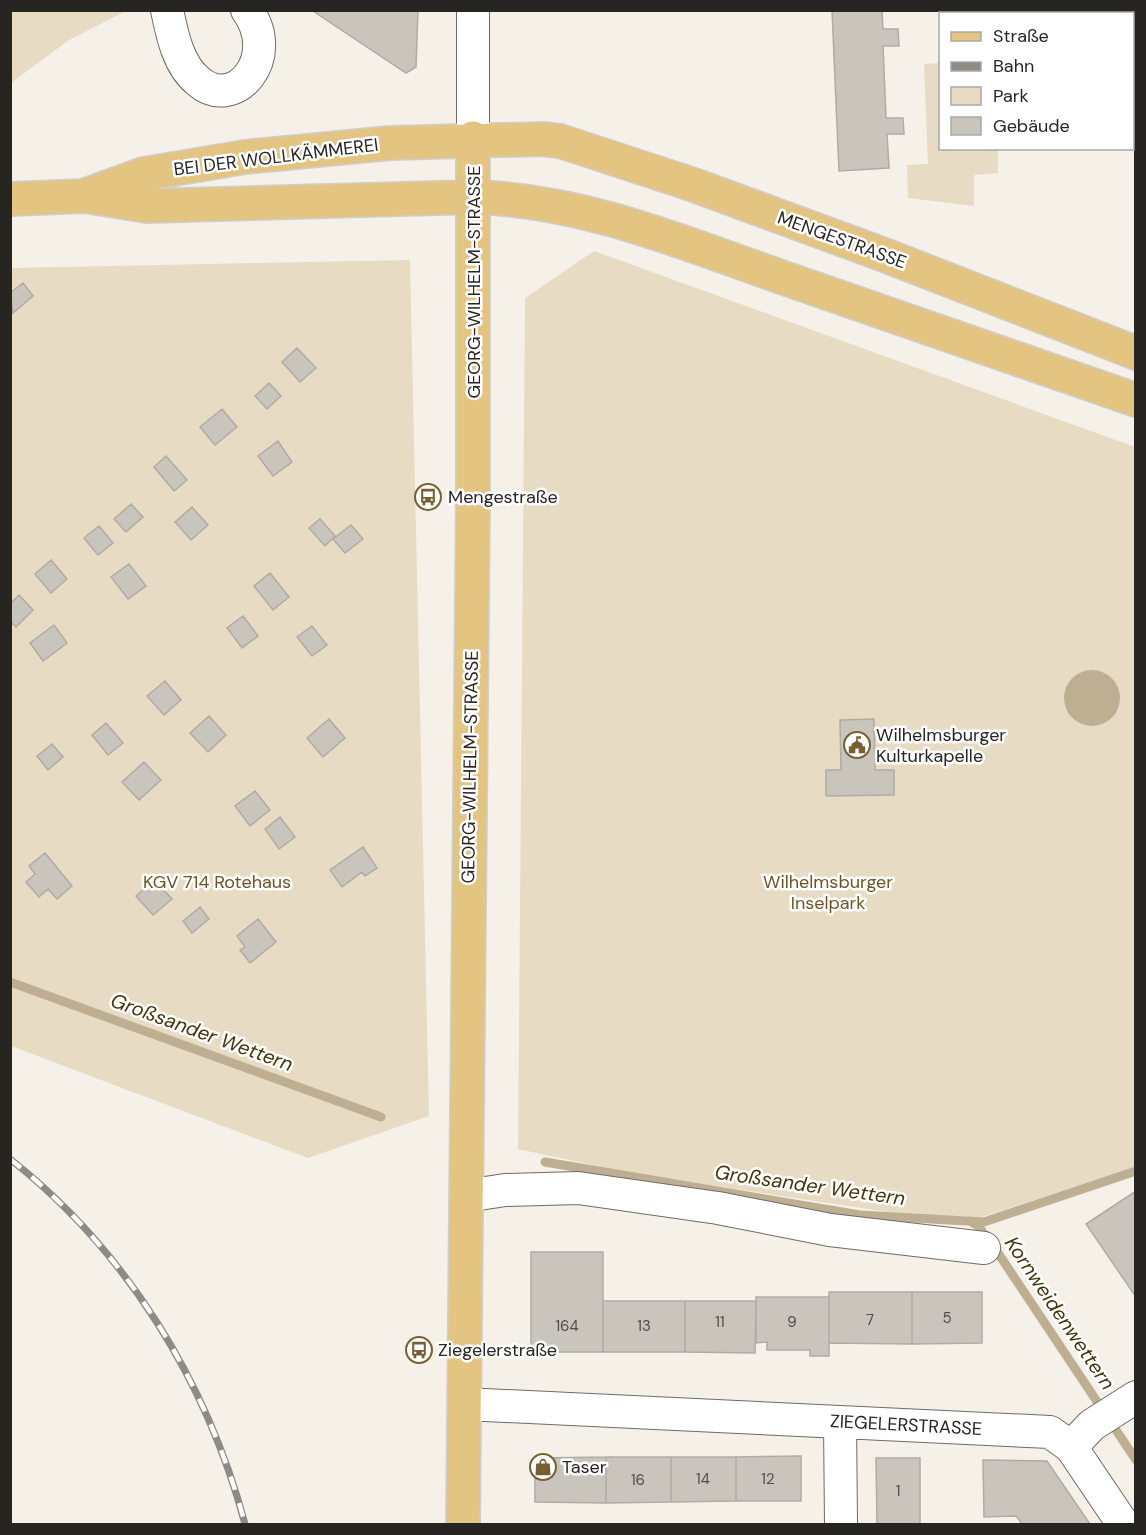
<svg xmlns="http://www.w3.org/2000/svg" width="1146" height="1535" font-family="'DM Sans',sans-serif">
<rect width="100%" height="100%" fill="#f5f1e8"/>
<path fill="#e7dbc4" d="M11 10H126V11L69 40 11 83Z
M940 63V148L998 149V173L974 175V206L908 198 907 165 928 164 924 64Z
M594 251 1135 447V1167L979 1218 908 1215 629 1173 518 1149 525 298Z
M410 260 429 1116 308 1158 11 1046 10 268Z"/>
<path fill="#bfaf92" d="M1064 698a28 28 0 1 1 56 0a28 28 0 1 1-56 0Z"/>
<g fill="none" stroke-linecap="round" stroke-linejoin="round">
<path stroke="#bfaf92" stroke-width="9" d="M10 982 381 1117
M545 1162 860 1215 984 1222 1136 1171
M970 1221 978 1226 992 1244 1136 1460"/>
</g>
<path fill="#c9c4bc" stroke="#b0aba4" stroke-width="1.5" d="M418 10 416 67 406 73 313 11Z
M832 10H882L883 29H898L899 46H883L886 118H903L904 134H887L889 168 839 171Z
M23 283 33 296 13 313 10 293Z
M297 348 316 368 300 382 282 362Z
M269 383 281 396 267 409 255 396Z
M222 409 237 427 215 445 200 427Z
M278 441 292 462 273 476 258 456Z
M166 456 187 480 174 491 154 467Z
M131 504 143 517 126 532 114 519Z
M192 507 208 525 191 540 175 522Z
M320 519 335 536 325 546 309 528Z
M351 525 363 539 345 553 333 539Z
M99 526 113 543 98 555 84 538Z
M51 560 67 579 51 593 35 574Z
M129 564 146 586 128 599 111 577Z
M270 573 289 597 273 610 254 586Z
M19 595 33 610 16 627 10 621V604Z
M243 616 258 636 242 648 227 628Z
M54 625 67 643 43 661 30 643Z
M312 626 327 645 312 656 297 637Z
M165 681 181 700 164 715 147 696Z
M209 716 226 735 208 752 190 733Z
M329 719 345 738 323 757 307 738Z
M874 719 875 770H894V795L826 796V770H841L840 720Z
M106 723 123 743 108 755 92 735Z
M52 744 63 757 48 770 37 756Z
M144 762 161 780 139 800 122 782Z
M255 791 270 810 250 826 235 806Z
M280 817 295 837 279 849 265 829Z
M363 847 377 868 365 876 362 872 342 887 330 870Z
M45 853 72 886 57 899 48 889 39 897 26 882 35 874 29 866Z
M154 880 172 899 153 915 136 896Z
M200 907 209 919 192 933 183 921Z
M258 919 276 942 250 963 240 950 245 947 237 936Z
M1136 1191V1297L1086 1224Z
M531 1252H603V1352H531Z
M829 1292H912V1344L829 1343Z
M912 1292H982V1343L912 1344Z
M756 1297H829V1356H810V1350H767V1342L756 1343Z
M603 1301H685V1352H603Z
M685 1301H756L755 1353 685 1352Z
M801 1456V1501H736V1457Z
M606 1457H671V1502L606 1503Z
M606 1457V1503L535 1502V1458Z
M671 1457H736V1501L671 1502Z
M876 1458H920V1524H877Z
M983 1460 1047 1461 1090 1524H1022L1016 1516 984 1517Z"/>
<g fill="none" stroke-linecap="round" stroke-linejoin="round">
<defs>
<path id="minor" d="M167 10C172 34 178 65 198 81 234 113 282 58 247 10
M964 10V14
M1132 86H1136
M473 138V10
M466 1196 505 1190 578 1188 718 1208 830 1230 984 1248
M464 1404 1050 1432 1071 1447 1123 1524
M840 1422 841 1524
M1071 1447 1092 1425 1136 1397"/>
<path id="major" d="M86 195 144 174 245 157 390 143 543 139 560 141 694 185 887 256 1136 353
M10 199 85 196 147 206 475 197C585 201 681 242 784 278 901 319 1018 360 1136 400
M463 1524 473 495V138"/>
</defs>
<use href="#minor" stroke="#6f6b64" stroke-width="34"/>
<use href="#major" stroke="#cfcfce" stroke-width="36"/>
<use href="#minor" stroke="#fff" stroke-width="32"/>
<use href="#major" stroke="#e3c480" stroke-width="33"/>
<defs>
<path id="rail" d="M10 1159C127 1251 207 1382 245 1524"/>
</defs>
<use href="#rail" stroke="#8e8b85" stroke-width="7"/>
<use href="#rail" stroke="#fff" stroke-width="4.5" stroke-dasharray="14" stroke-linecap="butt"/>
</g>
<defs>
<symbol id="bus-ring" viewBox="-11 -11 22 22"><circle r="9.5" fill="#fff" stroke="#775f30" stroke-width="1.5"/><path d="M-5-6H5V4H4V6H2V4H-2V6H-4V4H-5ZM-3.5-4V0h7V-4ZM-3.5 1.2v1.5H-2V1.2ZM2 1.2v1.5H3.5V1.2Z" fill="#775f30"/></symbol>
<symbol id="civic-ring" viewBox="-11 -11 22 22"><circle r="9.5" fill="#fff" stroke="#775f30" stroke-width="1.5"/><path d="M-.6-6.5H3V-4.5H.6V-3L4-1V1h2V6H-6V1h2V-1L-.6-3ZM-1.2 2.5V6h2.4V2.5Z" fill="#775f30"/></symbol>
<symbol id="shop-ring" viewBox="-11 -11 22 22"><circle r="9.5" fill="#fff" stroke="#775f30" stroke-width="1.5"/><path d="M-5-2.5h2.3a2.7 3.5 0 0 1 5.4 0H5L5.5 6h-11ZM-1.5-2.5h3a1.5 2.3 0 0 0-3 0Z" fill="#775f30"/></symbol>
</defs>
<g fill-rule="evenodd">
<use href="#bus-ring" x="413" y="482" width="30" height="30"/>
<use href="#civic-ring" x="842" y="730" width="30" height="30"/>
<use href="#bus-ring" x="404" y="1335" width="30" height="30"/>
<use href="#shop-ring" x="528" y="1452" width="30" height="30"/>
</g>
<g text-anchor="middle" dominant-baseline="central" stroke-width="5" stroke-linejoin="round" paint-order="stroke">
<g font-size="15" fill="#504d48">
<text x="947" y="1318">5</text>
<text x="870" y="1320">7</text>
<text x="720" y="1322">11</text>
<text x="792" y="1322">9</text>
<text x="567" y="1326">164</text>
<text x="644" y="1326">13</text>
<text x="703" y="1479">14</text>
<text x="768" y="1479">12</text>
<text x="638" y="1480">16</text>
<text x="898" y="1491">1</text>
</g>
<g font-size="18" fill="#272522" stroke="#fff">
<text transform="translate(276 157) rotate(-7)">BEI DER WOLLKÄMMEREI</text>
<text transform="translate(842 240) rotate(20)">MENGESTRASSE</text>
<text transform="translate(474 282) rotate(-90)">GEORG-WILHELM-STRASSE</text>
<text transform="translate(470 767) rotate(-89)">GEORG-WILHELM-STRASSE</text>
<text transform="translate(906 1425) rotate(3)">ZIEGELERSTRASSE</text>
</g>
<g font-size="18" fill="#272522" stroke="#fff" text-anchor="start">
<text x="448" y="497">Mengestraße</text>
<text x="876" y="735">Wilhelmsburger<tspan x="876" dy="21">Kulturkapelle</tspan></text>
<text x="438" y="1350">Ziegelerstraße</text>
<text x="562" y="1467">Taser</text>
</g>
<g font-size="18" fill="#6c5322" stroke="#fff">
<text x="217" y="882">KGV 714 Rotehaus</text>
<text x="828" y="882">Wilhelmsburger<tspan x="828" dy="21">Inselpark</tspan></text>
</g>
<g font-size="20" font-style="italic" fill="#45330c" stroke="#fff">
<text transform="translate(202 1032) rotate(20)">Großsander Wettern</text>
<text transform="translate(810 1185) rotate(8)">Großsander Wettern</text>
<text transform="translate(1060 1313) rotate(56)">Kornweidenwettern</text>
</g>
</g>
<rect width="1146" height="1535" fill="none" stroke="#272522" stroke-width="24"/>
<rect x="939" y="12" width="195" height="138" fill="#ffffff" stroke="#a9a8a7" stroke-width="1.5"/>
<rect x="951" y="32" width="30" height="9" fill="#e3c480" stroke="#a9a8a7" stroke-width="1.5"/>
<text x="993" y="42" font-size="18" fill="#272522">Straße</text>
<rect x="951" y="62" width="30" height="9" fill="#8e8b85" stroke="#a9a8a7" stroke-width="1.5"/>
<text x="993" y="72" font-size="18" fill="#272522">Bahn</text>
<rect x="951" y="87" width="30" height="18" fill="#e7dbc4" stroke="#a9a8a7" stroke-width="1.5"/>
<text x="993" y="102" font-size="18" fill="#272522">Park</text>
<rect x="951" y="117" width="30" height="18" fill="#c9c4bc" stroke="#a9a8a7" stroke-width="1.5"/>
<text x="993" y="132" font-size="18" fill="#272522">Gebäude</text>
</svg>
